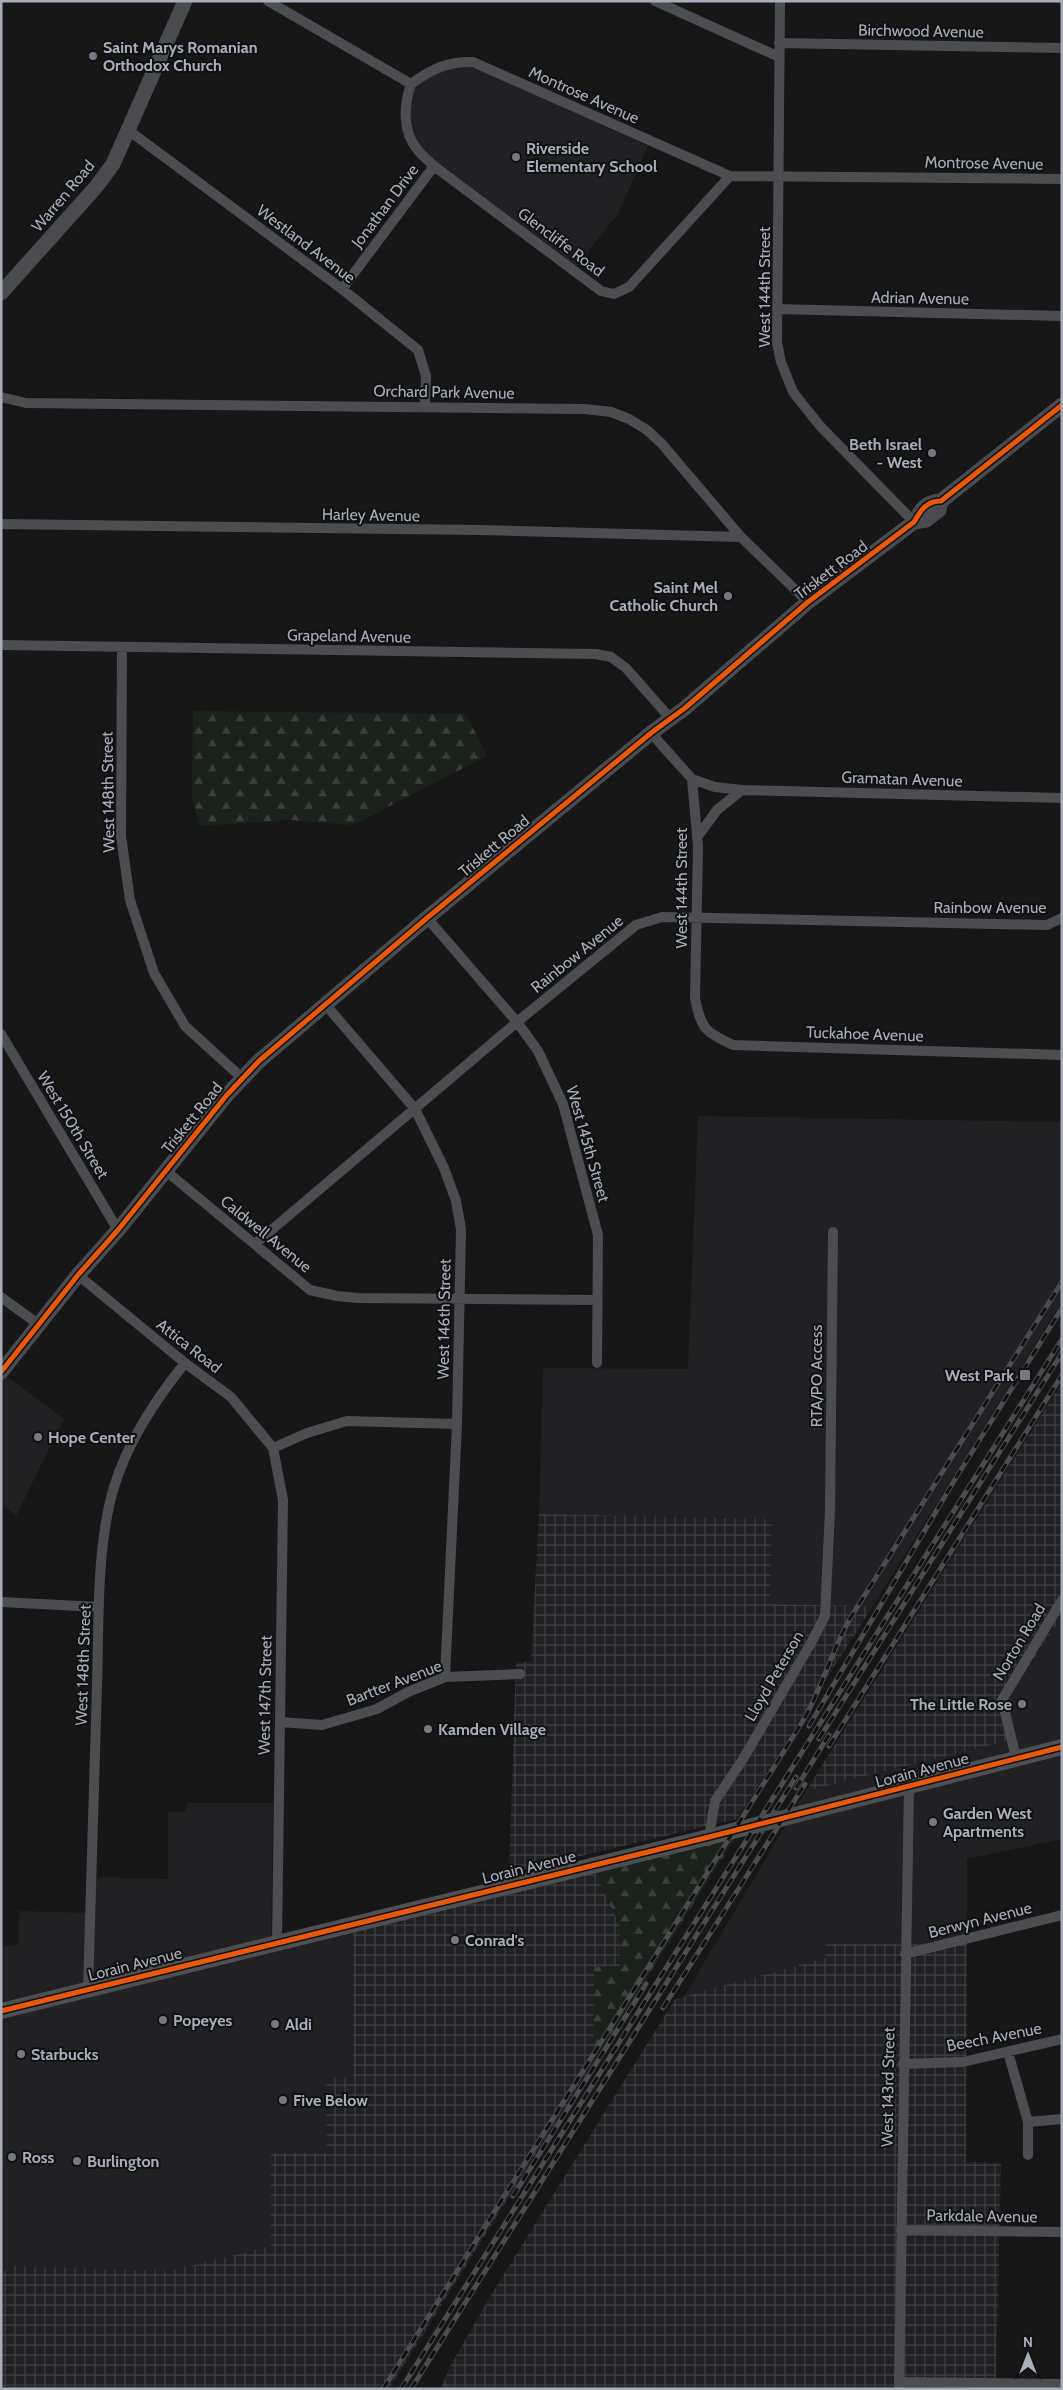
<svg xmlns="http://www.w3.org/2000/svg" width="1063" height="2390" font-family="Cabin,sans-serif">
<defs>
<pattern id="industrial-grid" width="8" height="8" patternUnits="userSpaceOnUse" patternTransform="scale(1.25)"><rect width="8" height="8" fill="#212124"/><path d="M0 4h8M4 0v8" fill="none" stroke="#3e3f42"/></pattern>
<pattern id="forest-firs" width="22" height="20" patternUnits="userSpaceOnUse" patternTransform="scale(1.25)"><rect width="22" height="20" fill="#1b221b"/><path d="M5 1l3.5 6h-7zM16 11l3.5 6h-7z" fill="#39403a"/></pattern>
</defs>
<rect width="100%" height="100%" fill="#171717"/>
<path fill="#212124" d="M468 65 648 146 618 214 575 268 419 149 409 128 408 111 414 85 437 70Z
M698 1116 1062 1122V1301L873 1606 770 1604 772 1519 539 1514 543 1368 688 1369Z
M5 1375 64 1419 16 1516 1 1503V1379Z
M1062 1617V1839L967 1859V1934L921 1944H826V1958L683 1998 806 1791 1015 1739 1007 1708 1009 1696Z
M187 1803H273L271 1949 353 1929V2077L326 2078 327 2153 271 2154 272 2246 169 2271 13 2266 1 2273V1946L18 1945 19 1911 94 1913 95 1877 168 1879V1812H186Z"/>
<path fill="url(#industrial-grid)" d="M1062 1382V1617L1009 1696 1007 1708 1015 1739 806 1791Z
M539 1514 772 1519 770 1604 873 1606 737 1819 509 1873 516 1662H531Z
M594 1870 620 1926V1967H594V2061L389 2389H1V2273L13 2266 169 2271 271 2246V2153H327L326 2077H353V1929Z
M967 1934 966 2162 1001 2163 996 2380 902 2379V2389H440L452 2363 488 2300 675 1999 826 1958V1944H921Z"/>
<path fill="url(#forest-firs)" d="M193 711 466 714 487 756 353 825 290 820 199 826 192 796Z
M736 1837 594 2061V1967L620 1966V1926L594 1870Z"/>
<g fill="none" stroke-linecap="round" stroke-linejoin="round">
<path stroke="#4b4d50" stroke-width="10" d="M268 1 411 84
M655 1 779 57
M780 1 777 343 781 362 793 392 820 426 914 522
M779 43 1062 48
M411 84C431 69 449 61 473 62L730 176 1062 179
M411 84C404 104 402 131 417 149 421 155 429 161 434 166L601 291 614 294 629 287 730 176
M128 130 342 289 418 350 426 376 425 406
M342 289 434 166
M777 309 1062 316
M1 397 26 403 585 409 611 412 629 419 647 430 662 444 741 537 808 602
M1 524 480 530 741 537
M1 645 596 654 611 657 626 668 670 718
M122 648 121 836 130 900 154 973 185 1026 242 1078
M651 733 692 779 715 787 742 790 1062 798
M692 779 698 846 695 998C701 1029 705 1032 733 1045L1062 1055
M698 836 717 810 742 790
M427 918 517 1022 538 1051 563 1104 598 1235 597 1363
M325 1004 415 1109 444 1168 456 1201 461 1229 457 1424 445 1677
M1 1034 118 1230
M166 1171 310 1290 337 1296 358 1298 597 1300
M255 1244 517 1022 636 925 662 917 1047 925 1062 918
M78 1275 185 1363 231 1397 273 1448 283 1500 277 1942
M1 1297 38 1324
M273 1448 307 1433 347 1421 457 1424
M1 1602 99 1607
M280 1722 322 1725 377 1709 408 1692 445 1677 520 1674
M1016 1758 1002 1700 1062 1600
M709 1837 715 1801 743 1759 811 1643 825 1616 830 1510 833 1232
M905 1954 1062 1915
M88 1989C91 1888 94 1787 97 1686 99 1624 96 1547 114 1487 128 1441 155 1400 185 1363
M1008 2052 1028 2122V2155
M903 2064 963 2062 1062 2039
M1028 2122 1062 2119
M901 2230 1062 2232
M899 2382 1062 2384
M899 2389 909 1786"/>
<path stroke="#4a4b4e" stroke-width="15" d="M1 293 96 187 113 164 185 1
M914 522 926 520 939 510 941 501
M1 1372 78 1275 118 1230 226 1096 259 1061 427 918 651 733 685 708 808 602 914 522C921 510 926 501 941 501L1062 405"/>
<path stroke="#4e4f52" stroke-width="16" d="M1 2011 709 1837 1062 1747"/>
<defs>
<path id="rail" d="M809 1726 957 1476 1062 1308
M819 1739 1062 1353
M829 1746 1062 1375
M796 1788 829 1735
M663 2008 805 1784
M513 2196 646 1984
M383 2389 801 1724C822 1690 831 1651 851 1617L1062 1282
M401 2389 1062 1339
M411 2389 796 1777"/>
</defs>
<use href="#rail" stroke="#4b4c4f" stroke-width="5"/>
<use href="#rail" stroke="#111113" stroke-width="3" stroke-dasharray="9" stroke-linecap="butt"/>
<defs>
<path id="cycleway" d="M1 1372 78 1275 118 1230 226 1096 259 1061 427 918 651 733 685 708 808 602 914 522C921 510 926 501 941 501L1062 405
M1 2011 709 1837 1062 1747"/>
</defs>
<use href="#cycleway" stroke="#111113" stroke-width="8"/>
<use href="#cycleway" stroke="#e8590c" stroke-width="5"/>
</g>
<g fill="#757981" stroke="#111113" stroke-width="2">
<circle cx="93" cy="56" r="5"/>
<circle cx="516" cy="157" r="5"/>
<circle cx="932" cy="453" r="5"/>
<circle cx="728" cy="596" r="5"/>
<rect x="1019" y="1369" width="12" height="12" rx="2.5"/>
<circle cx="38" cy="1437" r="5"/>
<circle cx="1022" cy="1704" r="5"/>
<circle cx="428" cy="1729" r="5"/>
<circle cx="933" cy="1822" r="5"/>
<circle cx="455" cy="1940" r="5"/>
<circle cx="163" cy="2020" r="5"/>
<circle cx="275" cy="2024" r="5"/>
<circle cx="21" cy="2054" r="5"/>
<circle cx="283" cy="2100" r="5"/>
<circle cx="12" cy="2157" r="5"/>
<circle cx="77" cy="2161" r="5"/>
</g>
<g text-anchor="middle" dominant-baseline="central" stroke-width="4" stroke-linejoin="round" paint-order="stroke">
<g font-size="16" fill="#a7aeba" stroke="#111113">
<text transform="translate(921 31) rotate(1)">Birchwood Avenue</text>
<text transform="translate(584 95) rotate(24)">Montrose Avenue</text>
<text transform="translate(984 163) rotate(1)">Montrose Avenue</text>
<text transform="translate(63 196) rotate(-50)">Warren Road</text>
<text transform="translate(385 206) rotate(-53)">Jonathan Drive</text>
<text transform="translate(561 242) rotate(37)">Glencliffe Road</text>
<text transform="translate(306 244) rotate(37)">Westland Avenue</text>
<text transform="translate(764 287) rotate(-90)">West 144th Street</text>
<text transform="translate(920 298) rotate(1)">Adrian Avenue</text>
<text transform="translate(444 392) rotate(1)">Orchard Park Avenue</text>
<text transform="translate(371 515) rotate(1)">Harley Avenue</text>
<text transform="translate(831 570) rotate(-37)">Triskett Road</text>
<text transform="translate(349 636) rotate(1)">Grapeland Avenue</text>
<text transform="translate(902 779) rotate(2)">Gramatan Avenue</text>
<text transform="translate(108 792) rotate(-91)">West 148th Street</text>
<text transform="translate(494 846) rotate(-40)">Triskett Road</text>
<text transform="translate(681 888) rotate(-90)">West 144th Street</text>
<text x="990" y="907">Rainbow Avenue</text>
<text transform="translate(577 954) rotate(-39)">Rainbow Avenue</text>
<text transform="translate(865 1034) rotate(2)">Tuckahoe Avenue</text>
<text transform="translate(192 1118) rotate(-51)">Triskett Road</text>
<text transform="translate(73 1125) rotate(59)">West 150th Street</text>
<text transform="translate(588 1144) rotate(74)">West 145th Street</text>
<text transform="translate(266 1234) rotate(39)">Caldwell Avenue</text>
<text transform="translate(444 1319) rotate(-89)">West 146th Street</text>
<text transform="translate(189 1346) rotate(38)">Attica Road</text>
<text transform="translate(816 1376) rotate(-90)">RTA/PO Access</text>
<text transform="translate(1019 1642) rotate(-59)">Norton Road</text>
<text transform="translate(83 1665) rotate(-88)">West 148th Street</text>
<text transform="translate(774 1676) rotate(-60)">Lloyd Peterson</text>
<text transform="translate(394 1683) rotate(-21)">Bartter Avenue</text>
<text transform="translate(265 1695) rotate(-89)">West 147th Street</text>
<text transform="translate(922 1770) rotate(-15)">Lorain Avenue</text>
<text transform="translate(529 1867) rotate(-14)">Lorain Avenue</text>
<text transform="translate(980 1920) rotate(-14)">Berwyn Avenue</text>
<text transform="translate(135 1964) rotate(-14)">Lorain Avenue</text>
<text transform="translate(994 2037) rotate(-11)">Beech Avenue</text>
<text transform="translate(888 2087) rotate(-89)">West 143rd Street</text>
<text transform="translate(982 2216) rotate(1)">Parkdale Avenue</text>
</g>
<g font-size="16" font-weight="bold" fill="#a7aeba" stroke="#111113" text-anchor="start">
<text x="103" y="47">Saint Marys Romanian<tspan x="103" dy="18">Orthodox Church</tspan></text>
<text x="526" y="148">Riverside<tspan x="526" dy="18">Elementary School</tspan></text>
<text x="922" y="444" text-anchor="end">Beth Israel<tspan x="922" dy="18">- West</tspan></text>
<text x="718" y="587" text-anchor="end">Saint Mel<tspan x="718" dy="18">Catholic Church</tspan></text>
<text x="1014" y="1375" text-anchor="end">West Park</text>
<text x="48" y="1437">Hope Center</text>
<text x="1012" y="1704" text-anchor="end">The Little Rose</text>
<text x="438" y="1729">Kamden Village</text>
<text x="943" y="1813">Garden West<tspan x="943" dy="18">Apartments</tspan></text>
<text x="465" y="1940">Conrad's</text>
<text x="173" y="2020">Popeyes</text>
<text x="285" y="2024">Aldi</text>
<text x="31" y="2054">Starbucks</text>
<text x="293" y="2100">Five Below</text>
<text x="22" y="2157">Ross</text>
<text x="87" y="2161">Burlington</text>
</g>
</g>
<rect width="1063" height="2390" fill="none" stroke="#a7aeba" stroke-width="5"/>
<g transform="translate(1028 2355)" stroke="#111113" stroke-width="4" paint-order="stroke">
<path d="M0-4L9 19L0 12L-9 19Z" fill="#a7aeba"/>
<text y="-8" font-size="14" font-weight="bold" text-anchor="middle" fill="#a7aeba">N</text>
</g>
</svg>
